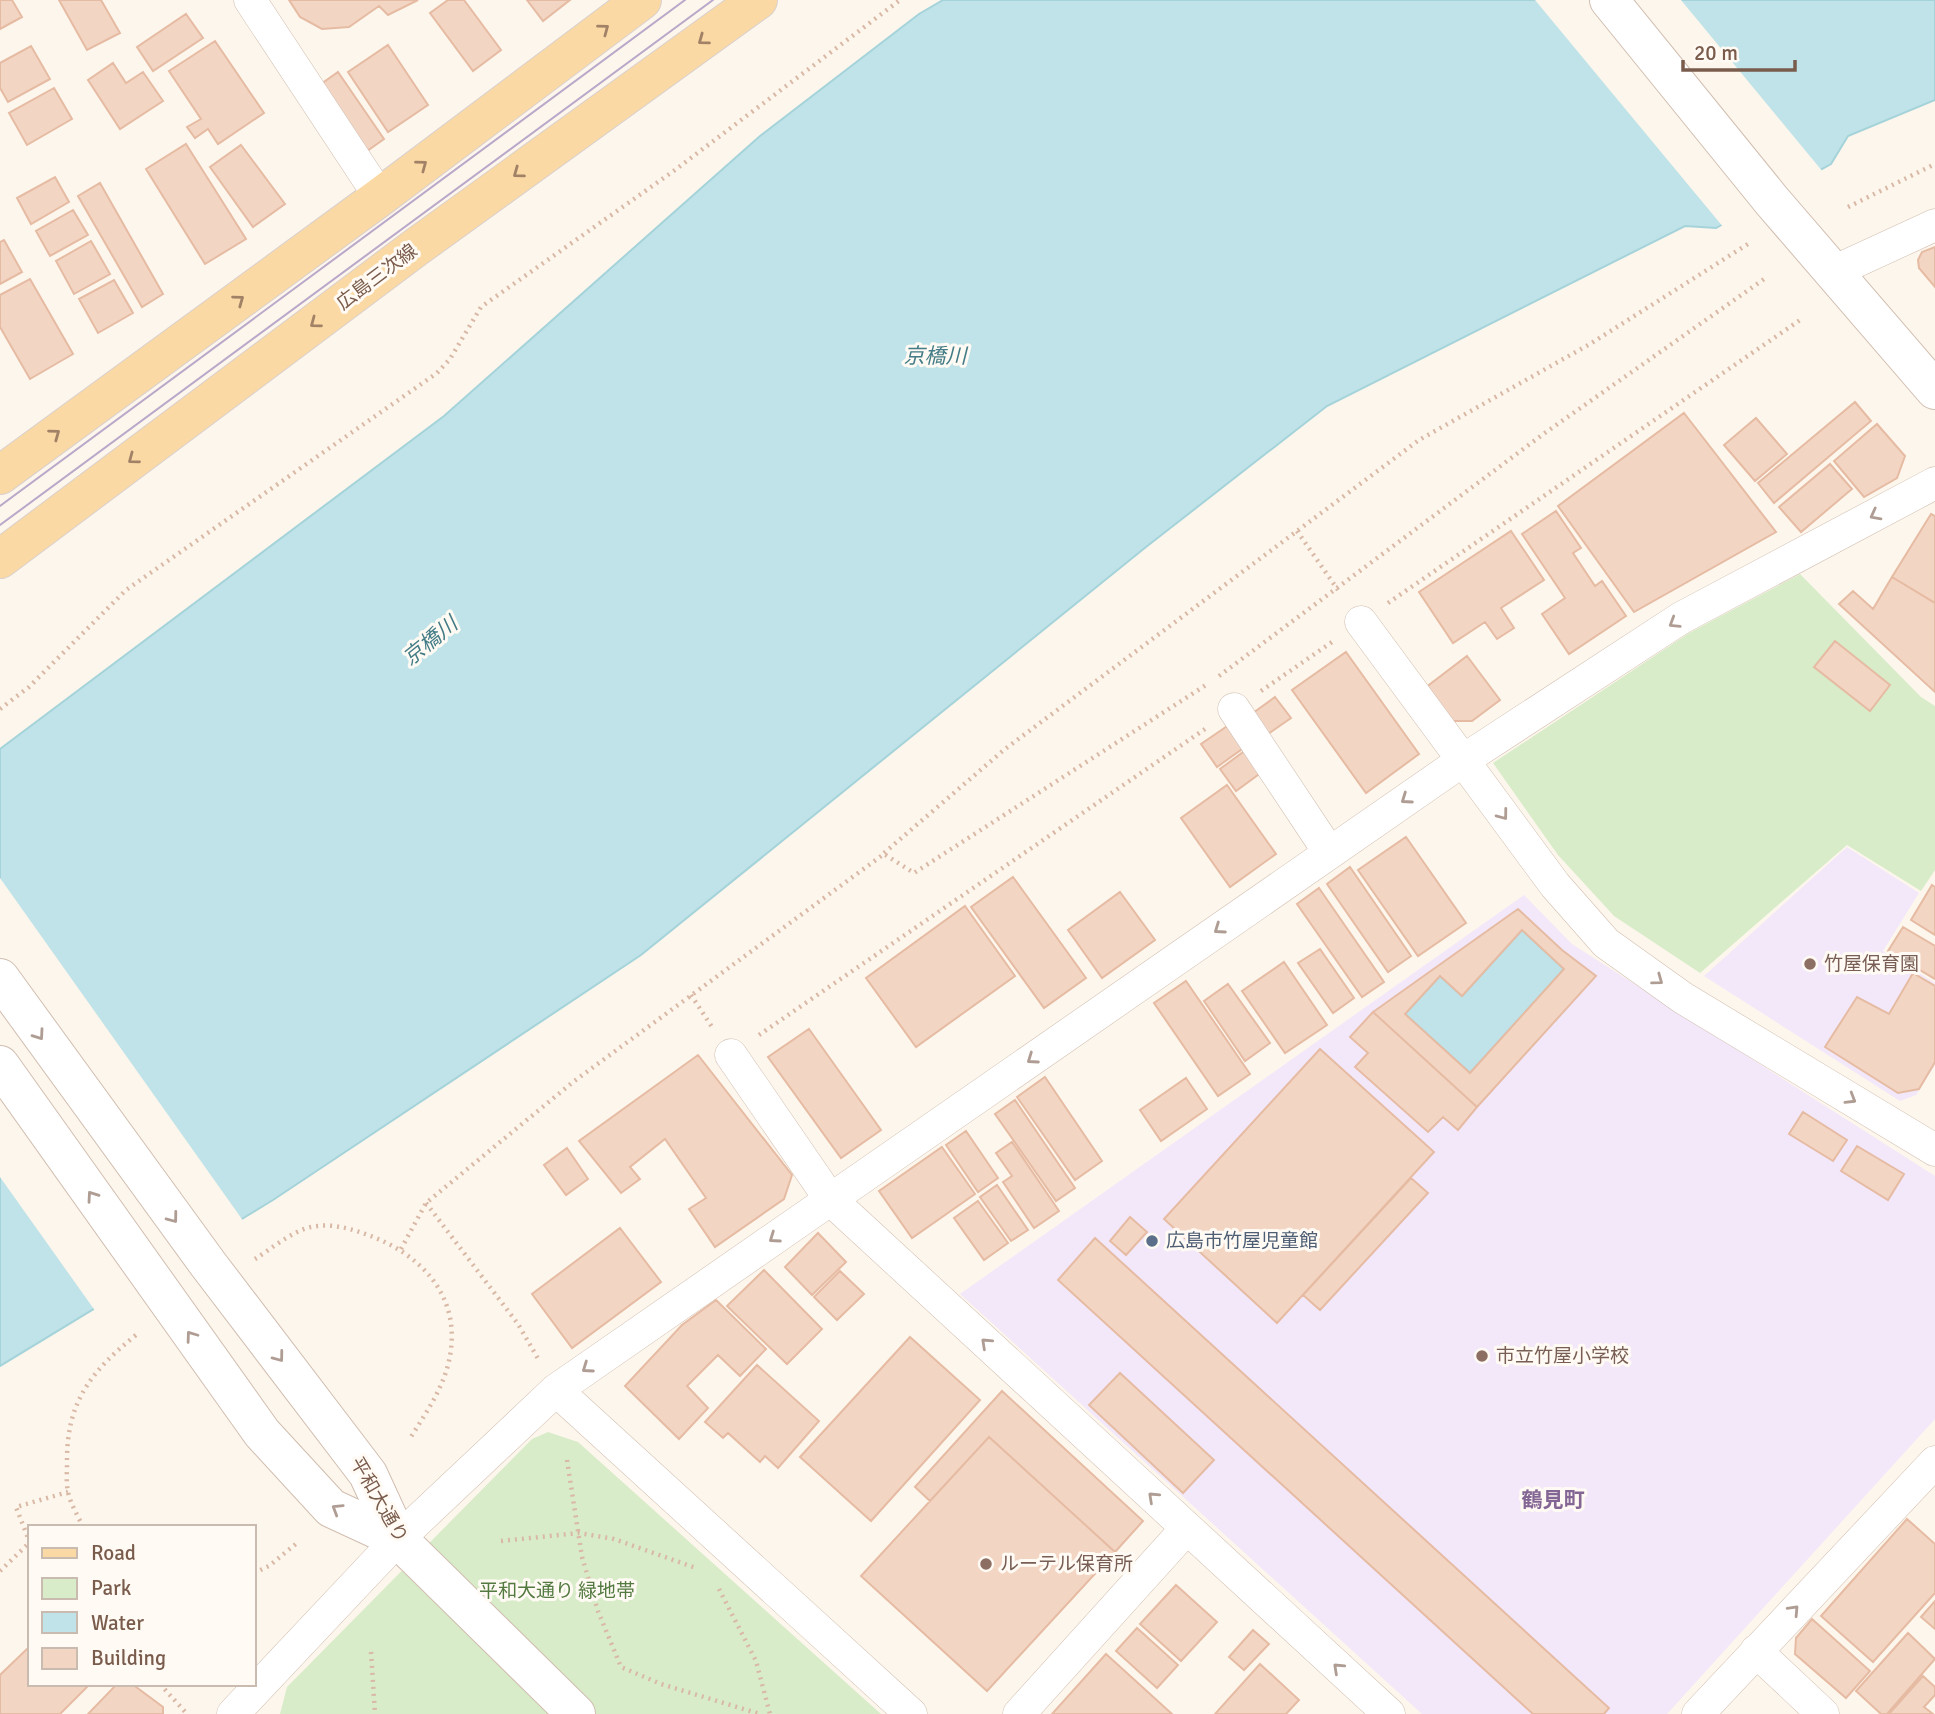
<svg xmlns="http://www.w3.org/2000/svg" width="1935" height="1714" font-family="Signika,'Noto Sans JP',sans-serif">
<rect width="100%" height="100%" fill="#fdf6ec"/>
<path fill="#f3e8fa" d="M1847 847 1919 893 1883 951 1935 983V1065L1916 1095 1900 1101 1704 976Z
M1524 895 1572 944 1935 1176V1419L1667 1714H1422L960 1294Z"/>
<path fill="#d8ecc9" d="M1800 574 1921 697 1935 706V870L1921 891 1847 845 1700 973 1614 916 1558 855 1493 763 1689 633Z
M548 1432 578 1442 881 1714H280L287 1687 532 1439Z"/>
<path fill="#bfe3e8" stroke="#a5d3da" stroke-width="2" d="M943 0H1935V100L1848 136 1831 164 1716 228 1685 226 1327 406 1146 547 641 955 273 1200 0 1366V749L444 416 760 136 919 14Z
M1522 930 1564 969 1470 1073 1405 1014 1440 976 1462 996Z"/>
<path fill="#fdf6ec" d="M1535 0H1681L1823 172 1724 228Z
M0 878 244 1222 96 1312 0 1177Z"/>
<path fill="#f3d5c3" stroke="#e6bba3" stroke-width="2" fill-rule="evenodd" d="M0 0H12L22 17 0 29Z
M59 0H101L120 33 87 50Z
M289 0H418L388 15 379 6 349 27 322 29 300 17Z
M448 0H464L501 50 473 71 430 13Z
M527 0H570L543 21Z
M186 14 203 38 153 71 137 47Z
M215 41 264 113 218 144 208 129 195 138 187 127 201 119 169 71Z
M388 45 428 105 388 132 348 72Z
M31 46 50 79 8 102 0 88V63Z
M113 63 126 83 143 72 163 101 120 129 88 80Z
M338 72 384 139 360 156 314 89Z
M54 88 72 119 27 145 9 113Z
M186 144 246 239 205 264 146 169Z
M241 145 285 204 253 227 210 167Z
M55 177 69 202 31 224 17 198Z
M100 183 163 294 142 307 78 196Z
M73 210 88 235 50 256 36 231Z
M4 240 22 272 0 284V242Z
M91 241 110 274 74 294 56 261Z
M1935 247V287L1919 268 1918 260 1922 252Z
M30 279 73 354 30 379 0 327V295Z
M114 280 133 313 98 333 79 299Z
M1855 402 1871 421 1774 503 1758 483Z
M1684 413 1776 532 1634 612 1558 506Z
M1756 418 1787 454 1755 481 1724 445Z
M1877 424 1905 456 1897 478 1864 497 1834 461Z
M1830 464 1852 489 1801 532 1779 507Z
M1556 511 1581 548 1573 553 1595 586 1602 581 1626 616 1569 654 1542 614 1565 598 1522 534Z
M1931 514 1935 516V603L1892 577Z
M1511 531 1544 580 1501 608 1514 628 1497 639 1485 622 1453 643 1419 592Z
M1892 577 1935 603V692L1839 604 1853 591 1873 609Z
M1835 641 1890 685 1870 711 1814 667Z
M1346 652 1419 754 1366 793 1292 690Z
M1467 656 1500 700 1472 721H1449L1425 688Z
M1275 697 1291 718 1268 734 1253 713Z
M1236 720 1252 742 1217 767 1201 744Z
M1250 747 1266 769 1236 791 1220 769Z
M1227 785 1276 854 1230 887 1181 818Z
M1406 837 1466 923 1418 956 1358 870Z
M1350 867 1411 956 1388 972 1327 884Z
M1013 877 1086 978 1044 1008 971 907Z
M1932 885 1935 887V935L1911 920Z
M1319 888 1384 982 1362 997 1297 904Z
M1120 892 1155 940 1102 978 1068 930Z
M965 906 1015 976 916 1047 866 978Z
M1518 909 1562 950 1596 976 1477 1107 1373 1012ZM1522 930 1564 969 1470 1073 1405 1014 1440 976 1462 996Z
M1903 927 1935 946V979L1888 951Z
M1320 949 1354 998 1333 1013 1298 963Z
M1284 962 1327 1025 1285 1053 1242 991Z
M1913 973 1935 986V1062L1919 1089 1898 1093 1825 1047 1857 997 1889 1014Z
M1186 981 1250 1074 1218 1096 1154 1003Z
M1228 984 1270 1043 1245 1061 1204 1001Z
M1373 1012 1477 1107 1458 1130 1443 1117 1428 1132 1355 1067 1368 1053 1350 1037Z
M809 1029 881 1130 841 1158 768 1057Z
M1320 1049 1434 1152 1277 1323 1164 1219Z
M698 1055 792 1175 784 1199 715 1247 689 1209 706 1198 665 1139 630 1167 640 1179 621 1193 579 1141Z
M1045 1077 1102 1161 1075 1180 1017 1097Z
M1186 1078 1207 1109 1161 1141 1140 1110Z
M1015 1100 1075 1188 1056 1201 995 1114Z
M1803 1112 1847 1140 1833 1161 1789 1134Z
M966 1131 998 1178 978 1192 946 1145Z
M1012 1142 1059 1211 1034 1228 1003 1182 1012 1176 996 1153Z
M1857 1146 1904 1174 1888 1200 1841 1171Z
M942 1147 975 1194 912 1238 879 1191Z
M567 1148 588 1179 566 1195 544 1165Z
M1411 1178 1428 1193 1320 1310 1303 1295Z
M997 1185 1028 1230 1011 1241 980 1197Z
M978 1201 1008 1243 984 1260 954 1218Z
M1130 1217 1147 1232 1126 1255 1110 1241Z
M620 1228 661 1282 572 1348 532 1294Z
M818 1233 846 1262 812 1295 785 1267Z
M1095 1238 1609 1708 1604 1714H1533L1058 1280Z
M764 1270 822 1329 787 1364 727 1306Z
M840 1271 864 1294 837 1320 814 1297Z
M716 1300 766 1349 740 1376 718 1355 687 1386 708 1408 679 1439 625 1386 682 1325Z
M910 1337 980 1400 871 1521 800 1457Z
M757 1365 819 1421 778 1468 765 1456 760 1462 728 1433 723 1438 705 1422Z
M1120 1373 1214 1460 1183 1493 1089 1405Z
M1002 1391 1143 1521 1115 1552 989 1437 930 1501 915 1487Z
M989 1437 1115 1552 987 1691 861 1576Z
M1907 1519 1935 1544V1593L1873 1662 1821 1616Z
M1176 1585 1217 1622 1181 1661 1140 1624Z
M1935 1601V1629L1921 1617Z
M1812 1619 1870 1671 1846 1698 1795 1654 1796 1638Z
M1137 1628 1178 1665 1157 1688 1116 1651Z
M1253 1630 1269 1644 1244 1670 1229 1657Z
M1908 1633 1935 1659 1887 1714H1881L1856 1691Z
M30 1646V1684H90L60 1714H0V1675Z
M1106 1654 1172 1714H1052Z
M1260 1664 1299 1700 1286 1714H1215Z
M1923 1676 1935 1687V1695L1924 1707 1933 1714H1889Z
M117 1684H132L163 1707V1714H88Z"/>
<g fill="none" stroke-linecap="round" stroke-linejoin="round">
<defs>
<path id="minor" d="M250 0 380 197
M1833 272 1935 225
M1361 622 1555 885 1606 943 1683 998 1935 1150
M1234 709 1329 852
M731 1055 830 1199 1389 1714
M556 1390 911 1714
M1756 1651 1823 1714
M233 1714 398 1539 556 1390 1462 761 1681 618 1935 483
M1019 1714 1187 1528
M1698 1714 1935 1462"/>
<path id="tertiary" d="M1609 0 1772 201 1935 390
M0 978 208 1264 368 1474 398 1539 576 1714
M0 1065 262 1433 331 1508 398 1539"/>
<path id="primary" d="M0 475 380 197 642 0
M0 559 415 248 758 0"/>
</defs>
<use href="#minor" stroke="#d1beb0" stroke-width="33"/>
<use href="#tertiary" stroke="#d1beb0" stroke-width="40"/>
<use href="#primary" stroke="#dad1cd" stroke-width="40"/>
<path stroke="#d9b8a5" stroke-width="4.5" stroke-dasharray="2 5" stroke-linecap="butt" d="M1848 207 1935 164
M1297 531 1338 590
M1388 603 1803 318
M1219 676 1542 435 1767 277
M1261 691 1332 642
M0 709 29 687 126 590 437 373 450 359 481 307 675 170 900 0
M884 853 1005 749 1419 440 1590 344 1748 244
M691 995 712 1027
M759 1035 1205 729
M426 1203 518 1324 540 1362
M401 1249 426 1203 573 1082 884 854 914 873 1206 685
M255 1259C271 1249 292 1231 311 1227 331 1223 349 1228 368 1235 418 1253 458 1292 451 1349 447 1384 427 1411 409 1440
M567 1460 582 1557 598 1611 621 1667 661 1684 760 1714
M83 1527C78 1516 70 1503 68 1492 66 1483 67 1473 67 1464 66 1403 90 1372 136 1335
M501 1541 579 1533 614 1539 696 1568
M30 1543 16 1507 68 1492
M0 1571 29 1543
M254 1573 269 1566 297 1543
M719 1589 756 1661 770 1714
M371 1652 375 1714
M160 1684 187 1714"/>
<use href="#minor" stroke="#fff" stroke-width="32"/>
<use href="#tertiary" stroke="#fff" stroke-width="38"/>
<use href="#primary" stroke="#fbd9a5" stroke-width="38"/>
<path stroke="#b9a8c9" stroke-width="2" d="M0 506 685 0
M0 525 713 0"/>
</g>
<defs><path id="oneway-chevron" d="M-2-3.5L2.5 0L-2 3.5" fill="none" stroke-width="1.6" stroke-linecap="round" stroke-linejoin="round" transform="scale(1.75)"/></defs>
<g stroke="#a18267">
<use href="#oneway-chevron" transform="translate(604 29) rotate(-37)"/>
<use href="#oneway-chevron" transform="translate(703 40) rotate(144)"/>
<use href="#oneway-chevron" transform="translate(422 165) rotate(-37)"/>
<use href="#oneway-chevron" transform="translate(518 173) rotate(144)"/>
<use href="#oneway-chevron" transform="translate(239 300) rotate(-36)"/>
<use href="#oneway-chevron" transform="translate(315 323) rotate(143)"/>
<use href="#oneway-chevron" transform="translate(55 434) rotate(-36)"/>
<use href="#oneway-chevron" transform="translate(133 459) rotate(143)"/>
</g>
<g stroke="#af9d94">
<use href="#oneway-chevron" transform="translate(1875 515) rotate(152)"/>
<use href="#oneway-chevron" transform="translate(1674 623) rotate(148)"/>
<use href="#oneway-chevron" transform="translate(1406 799) rotate(145)"/>
<use href="#oneway-chevron" transform="translate(1503 815) rotate(53)"/>
<use href="#oneway-chevron" transform="translate(1219 929) rotate(145)"/>
<use href="#oneway-chevron" transform="translate(1658 980) rotate(36)"/>
<use href="#oneway-chevron" transform="translate(39 1035) rotate(55)"/>
<use href="#oneway-chevron" transform="translate(1032 1059) rotate(145)"/>
<use href="#oneway-chevron" transform="translate(1851 1099) rotate(31)"/>
<use href="#oneway-chevron" transform="translate(92 1196) rotate(-125)"/>
<use href="#oneway-chevron" transform="translate(173 1218) rotate(53)"/>
<use href="#oneway-chevron" transform="translate(774 1238) rotate(145)"/>
<use href="#oneway-chevron" transform="translate(191 1336) rotate(-126)"/>
<use href="#oneway-chevron" transform="translate(986 1343) rotate(-137)"/>
<use href="#oneway-chevron" transform="translate(279 1357) rotate(53)"/>
<use href="#oneway-chevron" transform="translate(587 1368) rotate(145)"/>
<use href="#oneway-chevron" transform="translate(1153 1497) rotate(-137)"/>
<use href="#oneway-chevron" transform="translate(337 1509) rotate(-148)"/>
<use href="#oneway-chevron" transform="translate(1794 1610) rotate(-47)"/>
<use href="#oneway-chevron" transform="translate(1338 1668) rotate(-137)"/>
</g>
<g fill="#8d6e63" stroke="#fffaf3" stroke-width="2.5">
<circle cx="1810" cy="964" r="7"/>
<circle cx="1482" cy="1356" r="7"/>
<circle cx="986" cy="1564" r="7"/>
</g>
<circle fill="#5c6f8a" stroke="#fffaf3" stroke-width="2.5" cx="1152" cy="1241" r="7"/>
<g text-anchor="middle" dominant-baseline="central" stroke-width="6" stroke-linejoin="round" paint-order="stroke">
<g font-size="19" fill="#7a5c4d" stroke="#fffaf3">
<text transform="translate(377 277) rotate(-37)">広島三次線</text>
<text transform="translate(379 1500) rotate(60)">平和大通り</text>
</g>
<g font-size="19" fill="#785e54" stroke="#fffaf3" text-anchor="start">
<text x="1824" y="964">竹屋保育園</text>
<text x="1496" y="1356">市立竹屋小学校</text>
<text x="1000" y="1564">ルーテル保育所</text>
</g>
<g font-size="19" fill="#4e5e75" stroke="#fffaf3" text-anchor="start">
<text x="1166" y="1241">広島市竹屋児童館</text>
</g>
<g font-size="19" fill="#537a41" stroke="#fffaf3">
<text x="557" y="1591">平和大通り 緑地帯</text>
</g>
<g font-size="21" font-style="italic" fill="#437c86" stroke="#fffaf3">
<text x="935" y="356">京橋川</text>
<text transform="translate(430 641) rotate(-39)">京橋川</text>
</g>
<g font-size="21" font-weight="bold" fill="#846695" stroke="#fffaf3">
<text x="1553" y="1500">鶴見町</text>
</g>
</g>
<rect x="28" y="1525" width="228" height="161" fill="#fffaf3" stroke="#cabbb1" stroke-width="2"/>
<rect x="42" y="1548" width="35" height="10" fill="#fbd9a5" stroke="#cabbb1" stroke-width="2"/>
<text x="91" y="1560" font-size="21" fill="#7a5c4d">Road</text>
<rect x="42" y="1578" width="35" height="21" fill="#d8ecc9" stroke="#cabbb1" stroke-width="2"/>
<text x="91" y="1595" font-size="21" fill="#7a5c4d">Park</text>
<rect x="42" y="1612" width="35" height="21" fill="#bfe3e8" stroke="#cabbb1" stroke-width="2"/>
<text x="91" y="1630" font-size="21" fill="#7a5c4d">Water</text>
<rect x="42" y="1648" width="35" height="21" fill="#f3d5c3" stroke="#cabbb1" stroke-width="2"/>
<text x="91" y="1665" font-size="21" fill="#7a5c4d">Building</text>
<path d="M1683 60v10h112v-10" fill="none" stroke="#7a5c4d" stroke-width="3.5"/>
<text x="1694" y="60" font-size="21" fill="#7a5c4d" stroke="#fffaf3" stroke-width="5" paint-order="stroke">20 m</text>
</svg>
